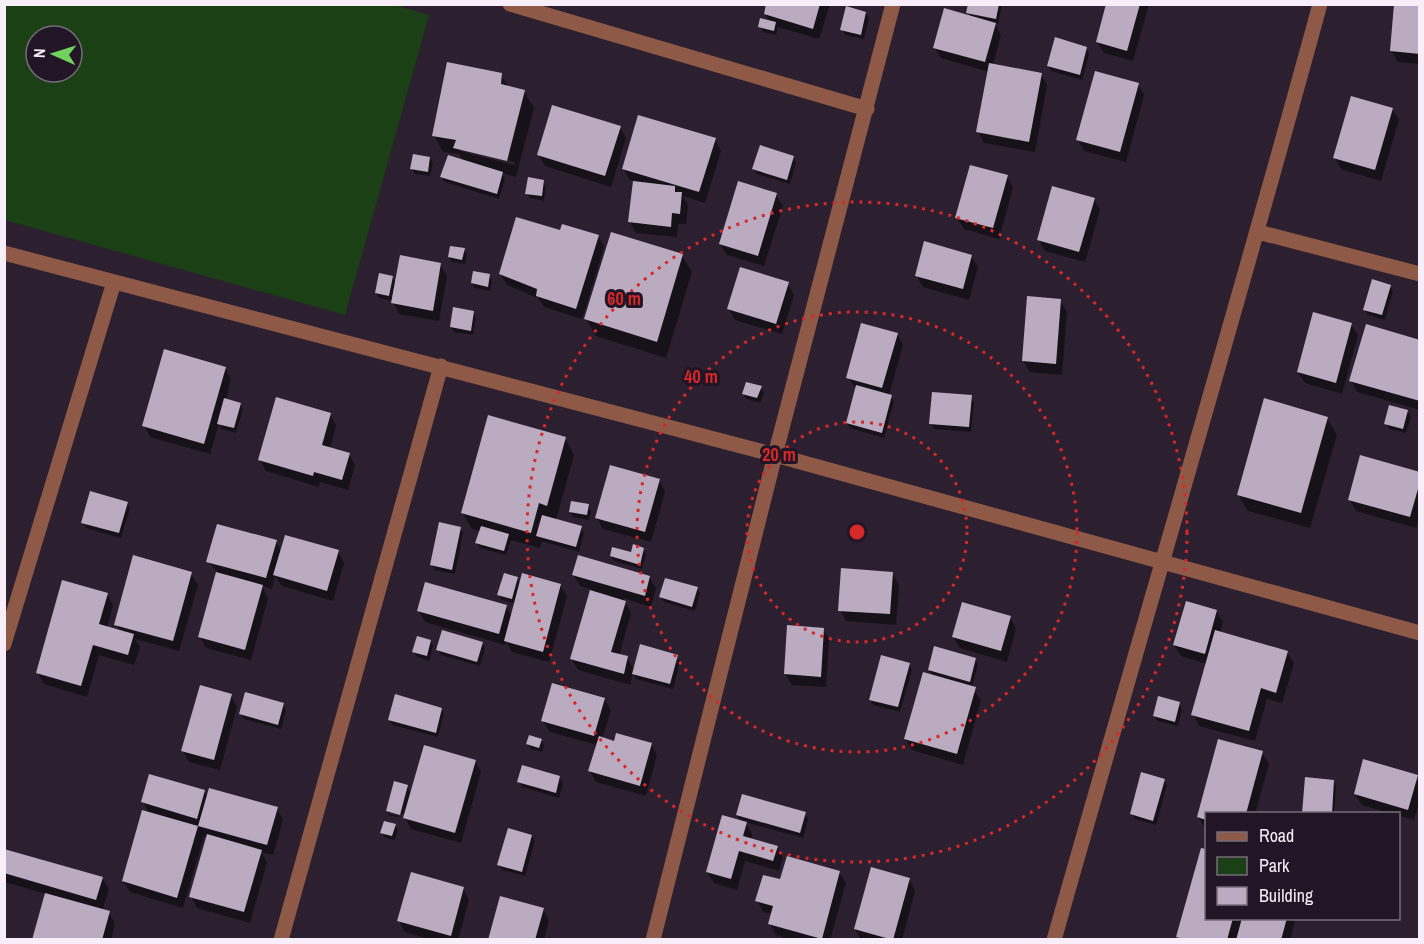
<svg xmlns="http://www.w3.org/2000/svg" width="1424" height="944" font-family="'Archivo Narrow',sans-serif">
<rect width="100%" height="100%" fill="#2c2030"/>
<path fill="#1b4015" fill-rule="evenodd" d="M391 4 429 15 345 315 5 220V5ZM36 36H72V72H36Z"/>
<path fill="#0007" fill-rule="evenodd" d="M768 4H830L819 39 778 27 776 35 763 32 760 26 770 22 765 13Z
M970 4H1002L998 24 994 23 1001 35 993 65 1041 74 1047 85 1035 152 984 143 978 131 989 72 941 58 934 47 971 17 968 12Z
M1107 4H1149L1133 61 1104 53 1097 42Z
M1420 4V64L1398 62 1391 51Z
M866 13 869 18 864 39 845 35 842 30Z
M1086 48 1089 54 1082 80 1051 71 1048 66Z
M501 75 509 87 524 92 534 108 516 177 502 173 505 179 499 199 445 182 442 177 463 161 459 154 443 152 434 135ZM460 148 515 162 514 165 460 151Z
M1138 84 1144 95 1126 162 1084 151 1078 140Z
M1392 109 1399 120 1381 181 1341 169 1335 158Z
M620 127 626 138 611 187 545 166 539 155Z
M715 139 721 151 705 203 683 196 688 205 686 224H678L677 237 636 233 630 222 635 181 630 180 623 168Z
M793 157 796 162 790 184 757 174 754 169Z
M430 158 433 163 430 176 415 174 412 168Z
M1007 177 1013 188 999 239 964 229 957 218Z
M543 182 546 187 544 201 530 198 527 193Z
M776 195 783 206 764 266 727 255 720 244Z
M1094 199 1100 210 1085 262 1045 251 1039 240Z
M561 232 598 236 604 247 582 319 544 307 538 298 507 285 500 274Z
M464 250 467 255 465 264 452 262 449 257Z
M682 256 692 272 666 358 596 336 586 319Z
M971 256 978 267 969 300 923 287 916 275Z
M440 264 447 276 439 321 399 314 393 301 379 298 376 293 392 277 396 285Z
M489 275 492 281 490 291 475 288 472 283Z
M788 284 794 295 782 334 735 320 729 309Z
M1390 286 1393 291 1385 320 1368 315 1365 310Z
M1060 301 1067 312 1062 375 1030 372 1023 361Z
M473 312 476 318 473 335 454 332 451 327Z
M1351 324 1358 335 1342 394 1305 383 1298 372Z
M897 334 903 345 889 395 894 401 884 438 850 428 847 423 856 389 848 377Z
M1420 341V410L1357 392 1351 381Z
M225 368 231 379 226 400 240 404 243 409 236 433 222 429 219 424 210 454 150 437 144 425Z
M761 387 764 393 760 403 746 399 743 393Z
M971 397 974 402 971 432 934 429 931 424Z
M1408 412 1411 417 1406 433 1389 429 1386 423Z
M330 414 336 425 330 449 349 454 355 465 348 490 320 482 319 487 266 471 260 460Z
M1327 418 1337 435 1310 528 1248 511 1238 494Z
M565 438 574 455 556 520 581 528 584 533 579 552 542 541 540 548 511 540 506 555 480 548 477 543 480 531 472 529 462 512Z
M1420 473V514L1416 528 1356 511 1350 500Z
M659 480 665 492 651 542 603 529 597 518Z
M127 503 130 508 121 538 86 528 83 522Z
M588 505 591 511 589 520 573 517 570 511Z
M460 528 463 533 455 574 435 570 432 565Z
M276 542 282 552 338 551 344 563 333 601 282 586 275 576 272 589 261 585 268 598 251 660 206 648 200 637 218 573 208 561Z
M643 549 646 554 642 569 614 561 611 556 632 554Z
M892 573 899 585 896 625 846 621 840 610Z
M191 574 198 585 179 651 135 639 140 647 134 665 99 655 87 697 44 684 38 673 107 594 113 605 107 628 120 631 116 624Z
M574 575 649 577 656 588 651 607 623 598 631 613 619 656 627 658 634 670 677 657 680 662 673 689 636 679 633 673 630 685 578 670 572 659 591 589 580 586Z
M517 579 521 585H560L567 596 549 662 512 652 506 641 505 645 425 622 419 611 506 606 512 617 515 604 502 600 499 595Z
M697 588 700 593 695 611 664 602 661 597Z
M1216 611 1223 622 1220 633 1287 652 1294 663 1282 703 1267 699 1255 741 1199 726 1193 714 1207 664 1181 656 1174 645Z
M1010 617 1016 628 1007 662 960 648 953 637Z
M823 629 829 640 826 687 792 685 785 674Z
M430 641 433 646 429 661 417 657 414 652Z
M482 643 485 649 480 666 441 655 438 650Z
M975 659 978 664 972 688 981 700 963 765 912 750 905 739 933 677 929 669Z
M909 664 912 670 900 712 873 705 870 699Z
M231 696 237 707 220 770 189 762 183 751Z
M604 699 611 710 602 739 615 742 651 744 657 755 646 796 596 782 590 771 597 745 550 732 543 721Z
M283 704 286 710 281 729 244 719 241 714Z
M1179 704 1182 709 1178 726 1157 721 1154 715Z
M441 709 444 714 438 737 392 725 389 719Z
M541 740 544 745 542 752 531 749 528 744Z
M1262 753 1269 764 1255 814H1206L1205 828 1198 817Z
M475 761 481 772 461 843 411 829 405 818 407 815 389 810V814L403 817 390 816 387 811 407 787 411 794Z
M1417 776 1420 801 1414 820 1362 805 1355 794Z
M559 777 563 783 559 798 522 787 519 782Z
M1164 780 1167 785 1156 825 1135 819 1132 814Z
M1333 781 1336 786 1334 814H1303Z
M204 791 208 798 277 808 283 820 273 855 261 852 267 862 250 923 197 908 191 896 208 837 204 836 183 908 130 892 123 881 149 813 143 802Z
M805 814 808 819 803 838 745 822 752 834 751 840 777 847 783 858 779 871 745 861 737 890 714 883 707 872 741 822 737 815Z
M395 825 398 830 395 840 385 838 382 833Z
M532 836 535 841 525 876 502 870 499 864Z
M1202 849 1206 851V918H1293L1295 921 1290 940H1179L1177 937Z
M4 850 102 878 109 889 102 911 109 913 115 924 111 940H34L46 894 4 882Z
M839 872 846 883 830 940H793L776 935 770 924 772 914 763 912 757 900 781 881Z
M909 879 915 891 902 940H861L855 929Z
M463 888 469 900 458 940H432L405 932 399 921Z
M543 909 549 920 544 940H489Z"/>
<path fill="#bbabc0" d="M766 4H820L813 29 764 14Z
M968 4H999L996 19 966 13Z
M1106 4H1140L1127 51 1096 42Z
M1394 4H1420V54L1390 51Z
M846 6 866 12 861 35 840 30Z
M944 8 996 23 985 62 933 48Z
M760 18 776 22 774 31 758 27Z
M1055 37 1087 47 1080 75 1047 66Z
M447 62 502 73 501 84 525 90 507 161 453 148 456 140 432 136Z
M989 63 1042 73 1029 142 976 132Z
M1095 71 1139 83 1120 152 1076 140Z
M1351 96 1393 108 1375 170 1333 158Z
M552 105 621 126 605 176 537 155Z
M638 115 716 138 699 192 622 169Z
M760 145 794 156 787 180 752 169Z
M413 154 430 157 428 172 410 169Z
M448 155 503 172 497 194 440 177Z
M970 165 1008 175 993 228 955 218Z
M528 177 544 180 542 196 525 194Z
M633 181 675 186V192H682L680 214 672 213 671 227 628 222Z
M738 181 777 193 758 256 719 244Z
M1052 186 1095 198 1079 252 1037 240Z
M516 217 560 230 562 224 599 235 576 309 536 296 537 289 499 274Z
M611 232 683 254 657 342 584 319Z
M924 241 972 255 963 289 915 276Z
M450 246 465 248 462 260 448 257Z
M400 255 441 263 433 311 391 303Z
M740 267 789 282 776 324 727 309Z
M473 271 490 274 488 287 471 283Z
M379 273 393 276 389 296 375 293Z
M1372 279 1391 285 1382 315 1363 310Z
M1027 296 1061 299 1056 364 1022 361Z
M453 307 474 311 471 331 450 327Z
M1313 312 1352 323 1336 383 1297 372Z
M861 323 898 333 882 388 846 378Z
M1366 324 1420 340V401L1349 381Z
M164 349 226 367 204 444 142 426Z
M746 382 762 386 757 398 742 394Z
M856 385 892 395 882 433 846 423Z
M932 392 972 395 969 427 929 424Z
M276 397 331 413 322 445 350 453 342 480 314 472 313 476 258 460Z
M224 398 241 403 234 428 217 424Z
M1264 398 1328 417 1301 513 1237 495Z
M1389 405 1408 410 1403 429 1384 424Z
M488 415 566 437 547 506 539 503 531 533 461 513Z
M1360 455 1420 472V482L1410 517 1348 500Z
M610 465 660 479 645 532 595 518Z
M90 491 128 502 119 533 81 523Z
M571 501 589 504 587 515 569 512Z
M542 515 582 526 576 547 536 536Z
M439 522 461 527 452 570 430 565Z
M217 524 277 540 266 578 206 562Z
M481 526 509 534 504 551 475 543Z
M285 535 339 550 327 591 273 575Z
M633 544 644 548 640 565 610 556 612 547 631 552Z
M133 555 192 572 173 641 114 625Z
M578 555 650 576 645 596 572 575Z
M841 568 893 572 890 614 838 611Z
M216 572 263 585 245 650 198 637Z
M504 573 518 577 512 599 497 595Z
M522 573 561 584 543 652 504 641Z
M665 578 698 587 692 607 659 597Z
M62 580 108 593 99 624 134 634 128 655 93 645 81 686 36 673Z
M425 582 507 605 499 634 417 611Z
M590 590 626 601 611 652 628 656 624 674 570 659Z
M1186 601 1217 610 1205 654 1173 645Z
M962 602 1011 616 1001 651 952 637Z
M787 625 824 628 821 677 784 674Z
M442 630 483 642 477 662 436 650Z
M1215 630 1288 651 1276 693 1261 688 1249 731 1191 715Z
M417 636 431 640 427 656 412 652Z
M640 644 678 655 670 684 632 674Z
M934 646 976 658 970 682 928 670Z
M881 655 910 663 898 707 869 700Z
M923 672 976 687 957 754 904 739Z
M552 683 605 698 594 736 541 721Z
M200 685 232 694 214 760 181 751Z
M245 692 284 703 278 725 239 714Z
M395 694 442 708 436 733 388 720Z
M1158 696 1180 702 1175 722 1153 716Z
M616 733 652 743 640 786 588 771 599 736 614 741Z
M529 735 542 739 539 748 526 744Z
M1218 739 1263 751 1246 814H1206V820L1197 817Z
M424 745 476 760 455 833 403 818Z
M1363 759 1418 775 1408 810 1354 794Z
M522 765 560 776 556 793 517 782Z
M1141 772 1165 779 1153 821 1130 814Z
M149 774 205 790 197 819 141 802Z
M1305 777 1334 780 1332 814H1302Z
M394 781 408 785 400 815 386 811Z
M209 788 278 807 267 845 198 826Z
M742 794 806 812 800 833 736 815Z
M142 810 198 826 177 898 122 881Z
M722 815 747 822 743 836 778 846 773 861 739 851 731 879 706 872Z
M384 821 396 824 392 836 380 833Z
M508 828 532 835 522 872 497 865Z
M207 834 262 850 244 912 189 897Z
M1201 848 1206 849V918H1233L1227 940H1186L1176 937Z
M4 849 103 877 96 900 4 873Z
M787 856 840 871 822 939 768 924 773 906 755 901 763 875 780 879Z
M871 867 910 878 893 940 854 929Z
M411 872 464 887 451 936 397 921Z
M45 893 110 911 102 940H32Z
M500 896 544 908 535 940H488Z
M1242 918H1287L1281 940H1236Z"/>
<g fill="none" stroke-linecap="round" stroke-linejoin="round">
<path stroke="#8e5946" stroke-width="15" d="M510 4 867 109
M1258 232 1420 274
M4 253 775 455 1420 633
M4 644 114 282
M281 940 441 366
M653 940 775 455 893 4
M1054 940C1142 628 1235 317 1320 4"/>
</g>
<g fill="none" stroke="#d62828" stroke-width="3" stroke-dasharray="3 6">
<circle cx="857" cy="532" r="110"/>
<circle cx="857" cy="532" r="220"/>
<circle cx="857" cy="532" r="330"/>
</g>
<circle cx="857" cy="532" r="9" fill="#d62828" stroke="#221626" stroke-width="3"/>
<g font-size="18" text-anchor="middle" font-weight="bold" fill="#d62828" stroke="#221626" stroke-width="6" stroke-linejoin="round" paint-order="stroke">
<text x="624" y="305">60 m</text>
<text x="701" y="383">40 m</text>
<text x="779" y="461">20 m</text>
</g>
<rect width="1424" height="944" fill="none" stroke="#f7eef9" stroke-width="12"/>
<rect x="1205" y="812" width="195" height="108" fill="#221626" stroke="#776c7a" stroke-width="1.5"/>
<rect x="1217" y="832" width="30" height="9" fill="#8e5946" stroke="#776c7a" stroke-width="1.5"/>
<text x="1259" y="842" font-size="18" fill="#f7eef9">Road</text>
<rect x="1217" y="857" width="30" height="18" fill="#1b4015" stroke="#776c7a" stroke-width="1.5"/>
<text x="1259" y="872" font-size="18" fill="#f7eef9">Park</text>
<rect x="1217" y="887" width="30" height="18" fill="#bbabc0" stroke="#776c7a" stroke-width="1.5"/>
<text x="1259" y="902" font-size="18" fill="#f7eef9">Building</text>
<g transform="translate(54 54) rotate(273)"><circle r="28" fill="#221626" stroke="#776c7a" stroke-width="1.5"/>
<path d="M0-4.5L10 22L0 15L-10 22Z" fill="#71d25e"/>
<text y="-9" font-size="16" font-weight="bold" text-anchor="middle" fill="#f7eef9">N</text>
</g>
</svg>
